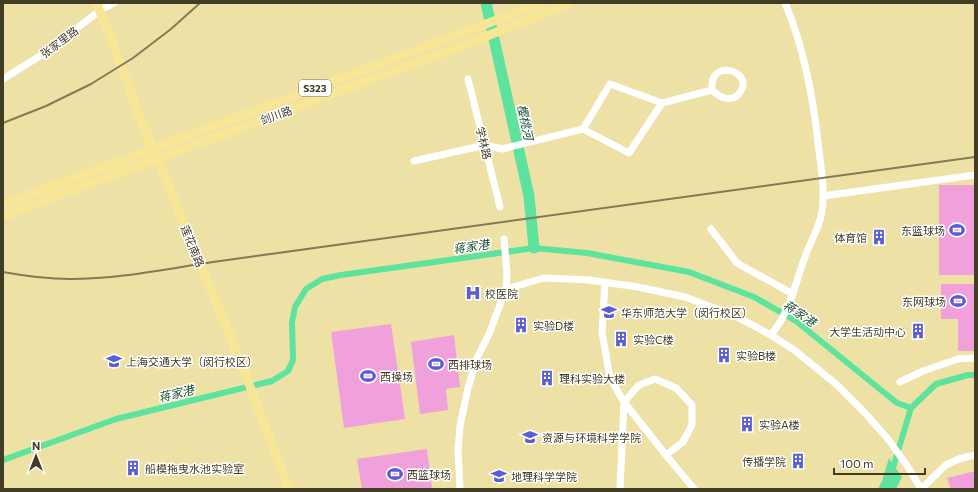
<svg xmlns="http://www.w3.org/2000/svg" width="978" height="492" font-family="Commissioner,'Noto Sans SC',sans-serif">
<rect width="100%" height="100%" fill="#eee1a6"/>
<path fill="#f0a0da" d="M939 185H975V275H939Z
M941 284H975V351H958V319H941Z
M391 324 405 419 344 428 331 332Z
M454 335 460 387 446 389 448 410 420 414 411 342Z
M427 449 432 489H362L357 459Z
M975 471V489H951L947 478Z"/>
<path fill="#5de39d" d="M889 458 902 477 896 489H878L882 481Z"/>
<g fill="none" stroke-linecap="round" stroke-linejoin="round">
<path stroke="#5de39d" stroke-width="6" d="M3 460 116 419 272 381 288 371 293 360 292 322 295 307 306 289 322 279 341 275 534 248 587 253 689 272 754 297 796 321 897 403 911 408 936 384 968 375H975
M892 471 911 408"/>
<path stroke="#5de39d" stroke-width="11" d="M486 3 529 196 534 248"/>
<path stroke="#fff" stroke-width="7" d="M3 79 48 51 99 11 114 3
M468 79 500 207
M583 129 610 84 662 103 712 90C720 98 733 104 741 91 753 71 709 57 712 90
M414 161 485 145 502 149 583 129 629 153 662 103
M823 196 975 175
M711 229 737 263 793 294
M605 282 602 332 610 378 624 402 666 455
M506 289 544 278 589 280 638 287 685 297 733 315 771 335 794 350 836 384 865 413 888 439 908 467 921 489
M771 335C778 326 784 317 788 306 795 290 799 273 805 257 808 247 814 237 818 226 821 218 823 209 823 200 824 183 821 167 819 151 814 103 804 47 785 3
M900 382 923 371 958 359 975 358
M460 489 458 451 460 426 468 388 477 358 489 334 506 289 507 274 504 239
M620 489 624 402 639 385 655 379 676 388 692 405V425L683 442 666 455 694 489
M921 489 946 465 959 459 975 455"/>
<path stroke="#f7e695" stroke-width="9" d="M96 3 105 22 134 102 243 368 289 489
M3 205 542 3
M3 216 477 40 570 3"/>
<path stroke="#847b56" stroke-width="2" d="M3 123 46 106 91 84 133 58 171 29 200 3
M3 272C25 276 48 279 70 279 118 279 166 269 213 262L975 157"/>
</g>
<defs>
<symbol id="stadium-bare" viewBox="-9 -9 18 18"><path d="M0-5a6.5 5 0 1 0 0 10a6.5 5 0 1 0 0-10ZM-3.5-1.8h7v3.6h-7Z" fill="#5a5ed5" stroke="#fff" stroke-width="2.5" paint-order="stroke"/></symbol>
<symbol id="building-bare" viewBox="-9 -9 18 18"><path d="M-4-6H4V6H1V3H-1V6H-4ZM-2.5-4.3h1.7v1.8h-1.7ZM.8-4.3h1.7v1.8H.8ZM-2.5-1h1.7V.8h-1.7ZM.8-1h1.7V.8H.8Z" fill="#5a5ed5" stroke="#fff" stroke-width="2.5" paint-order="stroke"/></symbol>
<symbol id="hospital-bare" viewBox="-9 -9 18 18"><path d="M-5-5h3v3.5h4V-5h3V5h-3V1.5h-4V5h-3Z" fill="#5a5ed5" stroke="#fff" stroke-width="2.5" paint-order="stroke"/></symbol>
<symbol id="university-bare" viewBox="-9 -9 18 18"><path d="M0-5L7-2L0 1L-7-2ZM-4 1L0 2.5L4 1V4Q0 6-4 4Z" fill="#5a5ed5" stroke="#fff" stroke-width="2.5" paint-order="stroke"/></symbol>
</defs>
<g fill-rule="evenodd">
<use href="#stadium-bare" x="946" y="219" width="22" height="22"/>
<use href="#building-bare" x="868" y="226" width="22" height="22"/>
<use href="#hospital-bare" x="462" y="282" width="22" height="22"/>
<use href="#stadium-bare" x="947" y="290" width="22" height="22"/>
<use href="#university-bare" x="598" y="301" width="22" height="22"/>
<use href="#building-bare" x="510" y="314" width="22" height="22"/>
<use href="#building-bare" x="907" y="320" width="22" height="22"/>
<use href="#building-bare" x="610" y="328" width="22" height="22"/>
<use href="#building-bare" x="713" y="344" width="22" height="22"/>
<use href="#university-bare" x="103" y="350" width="22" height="22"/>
<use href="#stadium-bare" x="425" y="353" width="22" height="22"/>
<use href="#stadium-bare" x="357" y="365" width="22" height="22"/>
<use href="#building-bare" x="536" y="367" width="22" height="22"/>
<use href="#building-bare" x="736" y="413" width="22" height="22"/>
<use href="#university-bare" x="519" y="426" width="22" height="22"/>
<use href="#building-bare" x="787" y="450" width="22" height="22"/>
<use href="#building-bare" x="122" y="457" width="22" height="22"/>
<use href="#stadium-bare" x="384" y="463" width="22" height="22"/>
<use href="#university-bare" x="488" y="465" width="22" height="22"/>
</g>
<g text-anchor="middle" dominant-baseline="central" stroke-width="3" stroke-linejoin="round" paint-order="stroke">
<rect fill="#fff" stroke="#7a7666" stroke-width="1" x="299" y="80" width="32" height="16" rx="3"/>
<g font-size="10" font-weight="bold" fill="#413c24">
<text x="315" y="88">S323</text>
</g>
<g font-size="11" fill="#413c24" stroke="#fff">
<text transform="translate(59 42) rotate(-37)">张家里路</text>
<text transform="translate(276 115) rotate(-20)">剑川路</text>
<text transform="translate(484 143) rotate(76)">学林路</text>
<text transform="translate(193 246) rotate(68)">莲花南路</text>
</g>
<g font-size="11" fill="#413c24" stroke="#fff" text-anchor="start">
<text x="945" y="230" text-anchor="end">东篮球场</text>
<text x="867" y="237" text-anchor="end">体育馆</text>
<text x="485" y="293">校医院</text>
<text x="946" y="301" text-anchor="end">东网球场</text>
<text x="621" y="312">华东师范大学（闵行校区）</text>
<text x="533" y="325">实验D楼</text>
<text x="906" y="331" text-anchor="end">大学生活动中心</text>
<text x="633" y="339">实验C楼</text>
<text x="736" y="355">实验B楼</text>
<text x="126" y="361">上海交通大学（闵行校区）</text>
<text x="448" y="364">西排球场</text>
<text x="380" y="376">西操场</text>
<text x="559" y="378">理科实验大楼</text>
<text x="759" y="424">实验A楼</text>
<text x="542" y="437">资源与环境科学学院</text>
<text x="786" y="461" text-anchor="end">传播学院</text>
<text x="145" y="468">船模拖曳水池实验室</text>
<text x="407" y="474">西篮球场</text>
<text x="511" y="476">地理科学学院</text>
</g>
<g font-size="12" font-style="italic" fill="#184e32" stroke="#fff">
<text transform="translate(526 122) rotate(78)">樱桃河</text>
<text transform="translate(471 246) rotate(-8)">蒋家港</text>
<text transform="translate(800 313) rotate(34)">蒋家港</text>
<text transform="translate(176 393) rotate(-14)">蒋家港</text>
</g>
</g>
<rect width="978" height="492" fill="none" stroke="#413c24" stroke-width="8"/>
<g transform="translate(36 456)" stroke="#ffffff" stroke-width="3" paint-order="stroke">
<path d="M0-3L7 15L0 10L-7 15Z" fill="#413c24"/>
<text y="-6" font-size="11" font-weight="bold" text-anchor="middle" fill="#413c24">N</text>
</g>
<path d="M834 468v6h91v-6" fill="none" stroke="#413c24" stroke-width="2"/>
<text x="840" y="468" font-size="12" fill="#413c24" stroke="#ffffff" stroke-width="3" paint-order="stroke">100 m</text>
</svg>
